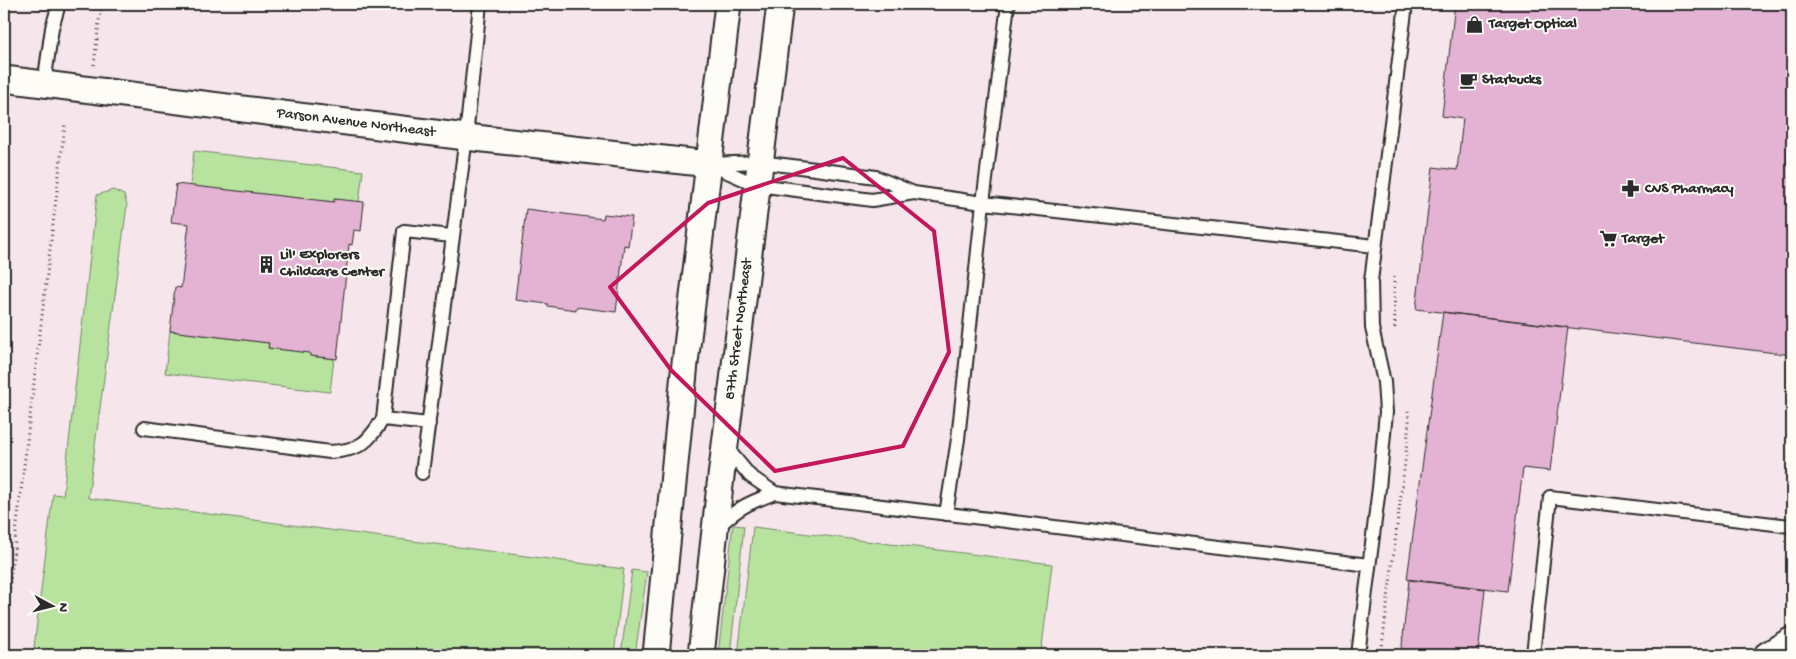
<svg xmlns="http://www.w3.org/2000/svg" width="1796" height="659" font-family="'Gochi Hand',sans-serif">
<rect width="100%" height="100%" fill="#f6e6ec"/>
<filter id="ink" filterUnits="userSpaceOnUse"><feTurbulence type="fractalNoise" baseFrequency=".02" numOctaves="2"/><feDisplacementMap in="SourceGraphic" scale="10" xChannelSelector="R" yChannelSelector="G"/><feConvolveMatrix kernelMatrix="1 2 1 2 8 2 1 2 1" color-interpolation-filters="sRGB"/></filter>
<g filter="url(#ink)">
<path fill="#b8e39f" stroke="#728765" d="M194 151 363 171 359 202 335 199 334 202 190 186Z
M113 190 124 195 127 205 88 498 624 569 614 655H33L53 494 63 495 97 195Z
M170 331 269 343V348L310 353V356L334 359 330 392 165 373Z
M733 525 744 526 730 655H718Z
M753 527 1052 564 1041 655H738Z
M632 570 647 572 635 655H621Z"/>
<path fill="#e4b3d3" stroke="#2b2b2b" d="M1455 4H1792V355L1416 309 1433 167 1457 170 1463 119 1442 116Z
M176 184 334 202V199L364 202 361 231 354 230 352 245 349 244 337 359 310 356V353L268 348 269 343 170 331 175 287 181 288 189 224 171 222Z
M526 209 603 219 604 214 632 217 628 246 624 245 616 312 576 307V310L547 306 548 304 515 300Z
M1443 312 1568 327 1550 471 1523 468 1508 591 1407 579Z
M1409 580 1485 589 1478 655H1401Z"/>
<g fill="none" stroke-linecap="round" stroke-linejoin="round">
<defs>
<path id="service" d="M44 84 52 28 59 4
M914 193 872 200 789 189 757 185 709 164 759 162 792 166 876 177 914 193 983 203 1375 246
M429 424 383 419 404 231 452 236
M144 428 330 452C361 450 367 443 383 419
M422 473 466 137 480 4
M775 493 1369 565
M946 514 958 439 983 203 1008 4
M717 528C737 508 748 503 775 493L750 476 726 447
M1358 655 1379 488 1386 412 1384 382 1372 328 1371 281 1406 4
M1533 655 1550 497 1790 526 1792 528"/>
<path id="minor" d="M4 79 466 137 709 164
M656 655 685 363 728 4
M701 655 720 485 780 4
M1767 655 1792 640"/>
</defs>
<use href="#service" stroke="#2b2b2b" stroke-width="16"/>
<use href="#minor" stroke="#2b2b2b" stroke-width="29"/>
<path stroke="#2b2b2b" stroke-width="3" stroke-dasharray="1 4" stroke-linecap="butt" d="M94 65 101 4
M1394 277 1395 329
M4 633 65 124
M1381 655 1406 454 1409 421 1408 411"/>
<use href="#service" stroke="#fdfcf7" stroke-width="12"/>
<use href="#minor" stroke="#fdfcf7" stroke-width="25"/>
</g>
</g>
<path fill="none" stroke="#c2185b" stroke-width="4" stroke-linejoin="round" d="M843 158 934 231 949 352 903 446 775 471 671 370 610 287 708 203Z"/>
<defs>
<symbol id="shop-bare" viewBox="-9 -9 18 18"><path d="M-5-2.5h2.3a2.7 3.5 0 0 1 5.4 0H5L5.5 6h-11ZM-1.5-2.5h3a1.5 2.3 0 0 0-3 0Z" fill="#2b2b2b" stroke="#fdfcf7" stroke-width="2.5" paint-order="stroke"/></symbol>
<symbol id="cafe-bare" viewBox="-9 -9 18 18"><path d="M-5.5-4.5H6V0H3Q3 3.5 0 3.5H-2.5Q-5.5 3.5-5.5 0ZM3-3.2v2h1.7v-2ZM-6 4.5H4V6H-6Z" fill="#2b2b2b" stroke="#fdfcf7" stroke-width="2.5" paint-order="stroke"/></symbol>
<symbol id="pharmacy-bare" viewBox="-9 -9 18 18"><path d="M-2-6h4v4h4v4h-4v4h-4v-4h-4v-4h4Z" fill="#2b2b2b" stroke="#fdfcf7" stroke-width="2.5" paint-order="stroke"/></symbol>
<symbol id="supermarket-bare" viewBox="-9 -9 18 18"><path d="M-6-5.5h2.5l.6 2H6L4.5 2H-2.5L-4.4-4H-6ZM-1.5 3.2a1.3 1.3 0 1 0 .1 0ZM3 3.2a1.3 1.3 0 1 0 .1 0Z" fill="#2b2b2b" stroke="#fdfcf7" stroke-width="2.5" paint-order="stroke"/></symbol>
<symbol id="building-bare" viewBox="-9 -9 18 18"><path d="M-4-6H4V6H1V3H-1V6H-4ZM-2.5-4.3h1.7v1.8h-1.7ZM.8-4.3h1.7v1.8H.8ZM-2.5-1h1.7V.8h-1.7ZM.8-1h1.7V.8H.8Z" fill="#2b2b2b" stroke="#fdfcf7" stroke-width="2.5" paint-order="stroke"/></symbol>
</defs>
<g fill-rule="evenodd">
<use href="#shop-bare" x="1462" y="12" width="25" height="25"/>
<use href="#cafe-bare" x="1456" y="68" width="25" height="25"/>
<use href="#pharmacy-bare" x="1618" y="176" width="25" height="25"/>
<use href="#supermarket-bare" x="1596" y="226" width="25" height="25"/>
<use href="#building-bare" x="254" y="252" width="25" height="25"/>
</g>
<g text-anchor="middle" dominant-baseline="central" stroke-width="4" stroke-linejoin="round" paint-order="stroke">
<g font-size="15" font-weight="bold" fill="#2b2b2b" stroke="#fdfcf7" text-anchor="start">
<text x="1489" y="24">Target Optical</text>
<text x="1482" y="80">Starbucks</text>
<text x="1645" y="189">CVS Pharmacy</text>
<text x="1622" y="239">Target</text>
<text x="280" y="255">Lil' Explorers<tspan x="280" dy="17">Childcare Center</tspan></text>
</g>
<g font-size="15" fill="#2b2b2b" stroke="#fdfcf7">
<text transform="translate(356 123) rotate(7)">Parson Avenue Northeast</text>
<text transform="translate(739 329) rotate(-83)">87th Street Northeast</text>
</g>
</g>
<rect width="1796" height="659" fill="none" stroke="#fdfcf7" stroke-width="20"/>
<rect x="10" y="10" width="1776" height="639" fill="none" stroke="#2b2b2b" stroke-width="2" filter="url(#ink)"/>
<g transform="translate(52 606) rotate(97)" stroke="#fdfcf7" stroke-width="4" paint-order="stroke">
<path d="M0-4L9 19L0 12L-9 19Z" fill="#2b2b2b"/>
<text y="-8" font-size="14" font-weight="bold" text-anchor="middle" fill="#2b2b2b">N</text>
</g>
</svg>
